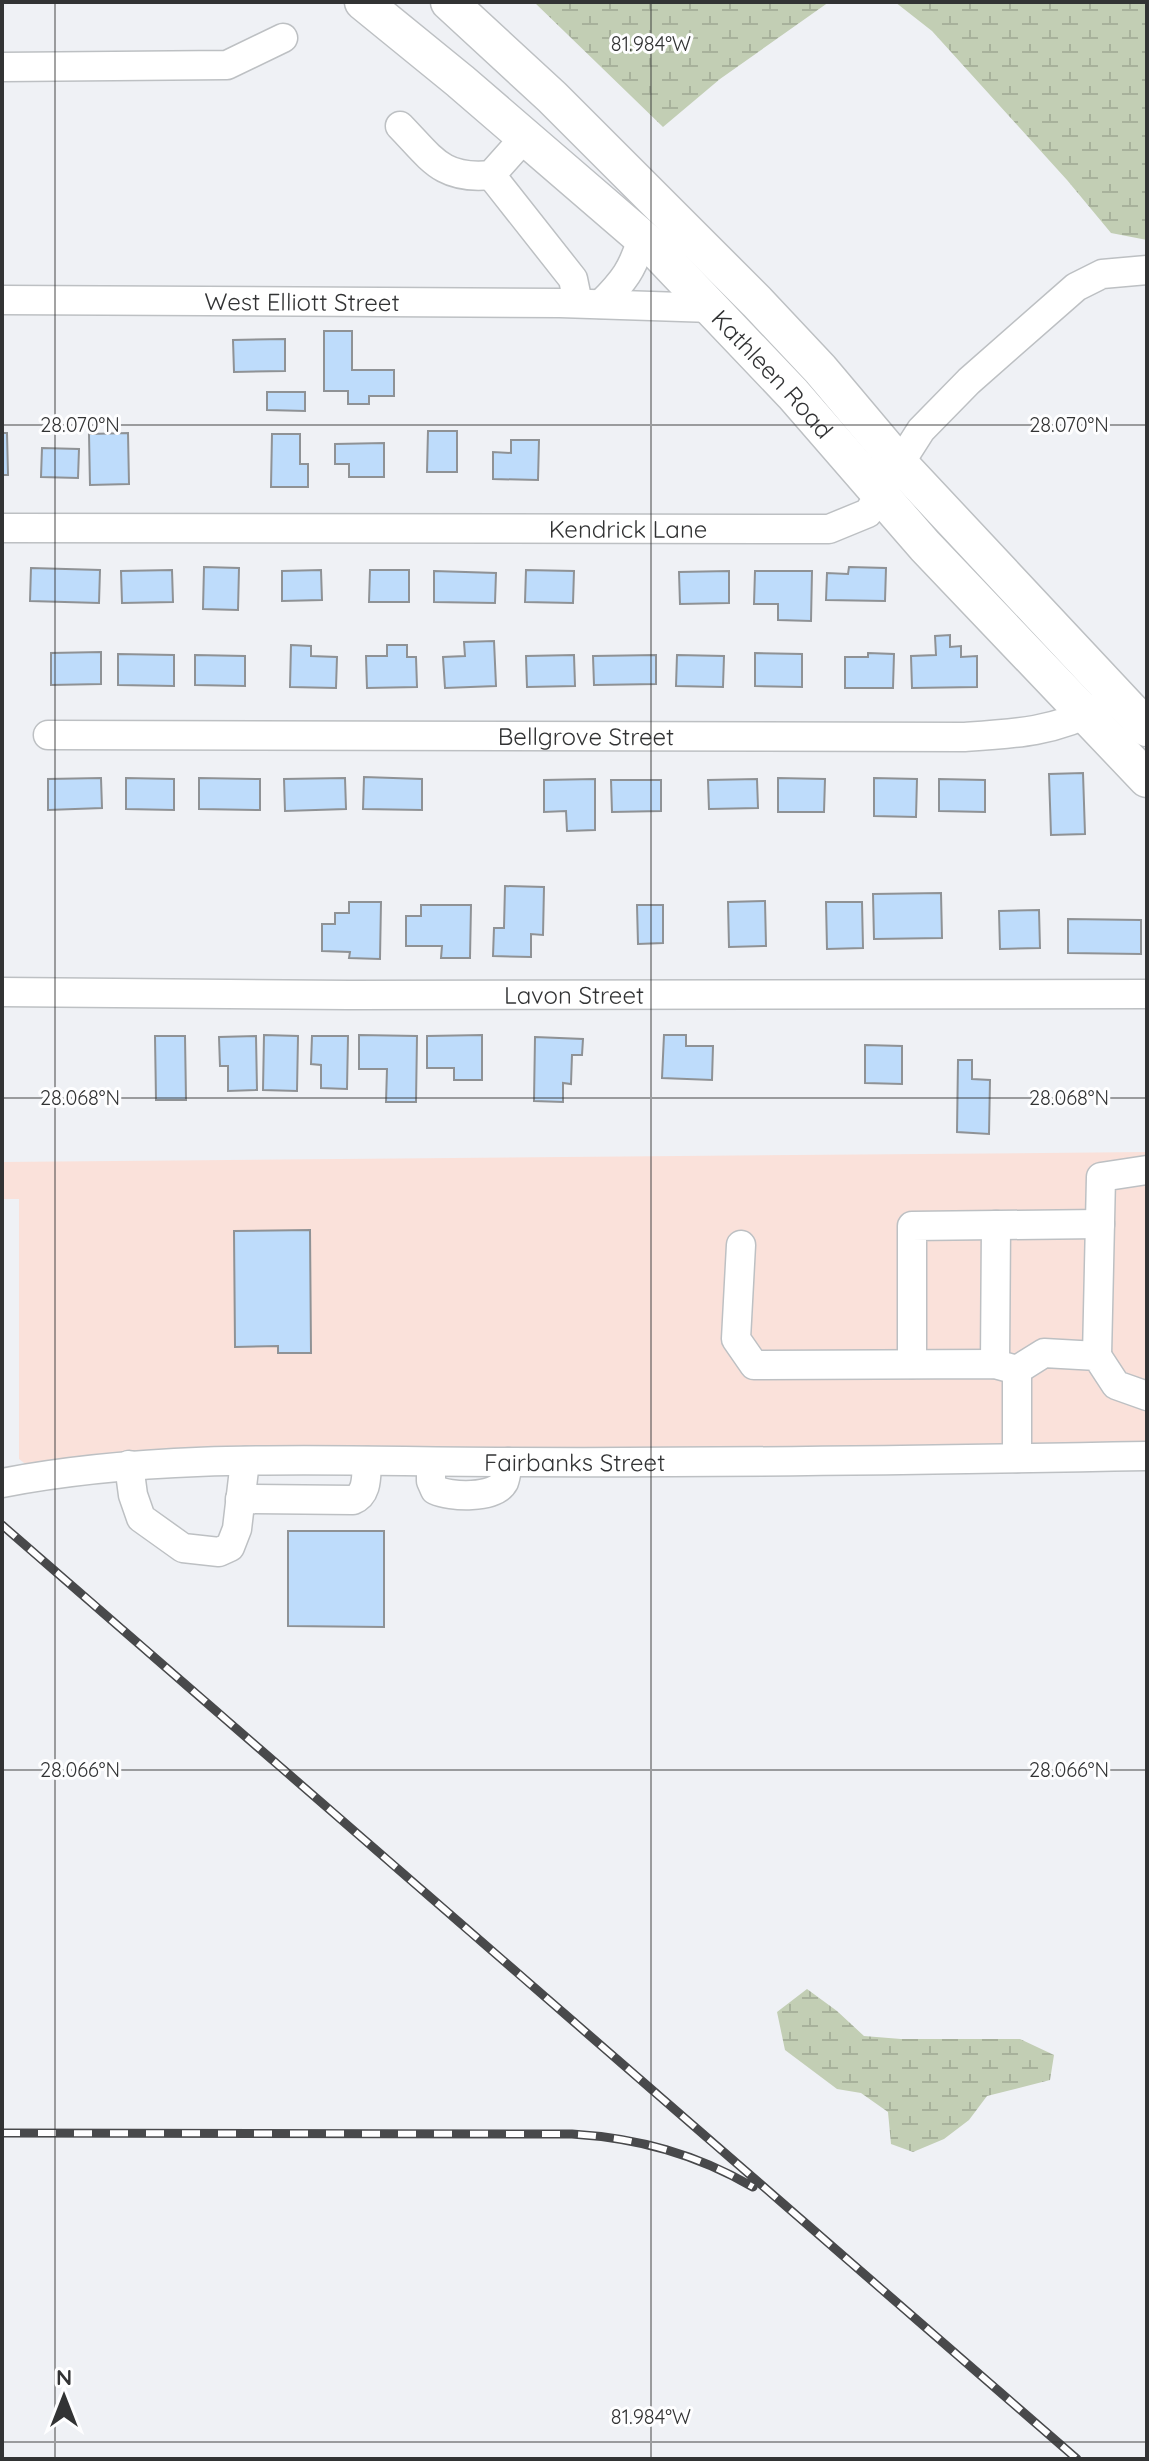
<svg xmlns="http://www.w3.org/2000/svg" width="1149" height="2461" font-family="Quicksand,sans-serif">
<defs>
<pattern id="wetland-marsh" width="20" height="14" patternUnits="userSpaceOnUse" patternTransform="scale(2)"><rect width="20" height="14" fill="#c2ceb4"/><path d="M1 5h8M5 5V1M11 12h8M15 12V8" fill="none" stroke="#a7b19b"/></pattern>
</defs>
<rect width="100%" height="100%" fill="#eff1f5"/>
<path fill="#fae1da" d="M1147 1152V1445L28 1466 19 1459V1199H2V1162Z"/>
<path fill="url(#wetland-marsh)" d="M534 2H829L720 79 663 127Z
M895 2H1147V240L1111 233 1067 180 932 31Z
M807 1989 837 2011 864 2036 901 2039H1020L1054 2055 1050 2080 987 2096 969 2120 944 2139 913 2152 891 2144 888 2112 861 2093 837 2089 785 2050 777 2012Z"/>
<path fill="#bedcfb" stroke="#8f9295" stroke-width="2" d="M324 331H352V370H394V396H369V404H348V391H324Z
M285 339V371L234 372 233 340Z
M267 392H305V411L267 410Z
M428 431H457V472H427Z
M2 433H7L8 475H2Z
M128 433 129 484 90 485 89 434Z
M272 434H300V464H308V487H271Z
M511 440H539L538 480 493 479V452L511 453Z
M384 443V477H349V464H335V444Z
M42 448 79 449 78 478 41 477Z
M204 567 239 568 238 610 203 609Z
M849 567 886 568 885 601 826 600 827 573 848 574Z
M31 568 100 570 99 603 30 601Z
M172 570 173 602 122 603 121 571Z
M321 570 322 600 282 601V571Z
M370 570H409V602H369Z
M526 570 574 571 573 603 525 602Z
M434 571 496 573 495 603 434 602Z
M729 571V603L680 604 679 572Z
M755 571H812L811 621 778 620V604H754Z
M950 635V647L961 646V657L977 656V687L912 688 911 656 936 655 935 636Z
M494 641 496 686 445 688 443 657 465 656 464 642Z
M291 645 311 646V656L337 657 336 688 290 687Z
M387 645H407V657H416L417 687 367 688 366 656H387Z
M101 652V684L51 685V653Z
M755 653 802 654V687L755 686Z
M868 653 894 654 893 688H845V657H868Z
M118 654 174 655V686L118 685Z
M195 655 245 656V686L195 685Z
M574 655 575 686 527 687 526 656Z
M656 655V684L594 685 593 656Z
M677 655 724 656 723 687 676 686Z
M1083 773 1085 834 1051 835 1049 774Z
M364 777 422 779V810L363 809Z
M101 778 102 808 48 810V779Z
M126 778 174 779V810L126 809Z
M199 778 260 779V810L199 809Z
M345 778 346 809 285 811 284 779Z
M778 778 825 779 824 812H778Z
M874 778 917 779 916 817 874 816Z
M595 779V830L567 831 566 811 544 812V780Z
M757 779 758 808 709 809 708 780Z
M939 779 985 780V812L939 811Z
M611 780H661V811L612 812Z
M505 886 544 887 543 935 531 934V957L493 956 494 928H504Z
M941 893 942 938 874 939 873 894Z
M765 901 766 946 729 947 728 902Z
M349 902H381L380 959 349 958 350 952 322 951V924H335V913H349Z
M826 902H862L863 948 827 949Z
M421 905H471L470 958H441L442 946H406V916H421Z
M637 905H663V943L638 944Z
M1039 910 1040 948 1000 949 999 911Z
M1068 919 1141 920V954L1068 953Z
M264 1035 298 1036 297 1091 263 1090Z
M359 1035 417 1036 416 1102H386L387 1069H359Z
M482 1035V1080H454V1068H427V1036Z
M664 1035H686V1046H713L712 1080 662 1078Z
M155 1036H185L186 1100H156Z
M256 1036 257 1090 228 1091V1066H220L219 1037Z
M312 1036H348L347 1089 321 1088V1065L311 1064Z
M535 1037 583 1039 582 1055H572L571 1084 563 1083V1102L534 1101Z
M865 1045 902 1046V1084L865 1083Z
M958 1060H972V1079L990 1080 989 1134 957 1132Z
M310 1230 311 1353H278V1346L235 1347 234 1231Z
M288 1531H384V1627L288 1626Z"/>
<g fill="none" stroke-linecap="round" stroke-linejoin="round">
<defs>
<g id="minor">
<path d="M2 67 227 65 283 38"/>
<path d="M400 126C432 159 442 180 491 175L525 137"/>
<path d="M491 175 573 279 578 303"/>
<path id="s1" d="M2 300 560 303 712 308"/>
<path d="M601 304C624 281 633 269 642 238"/>
<path id="s2" d="M2 528 829 529 868 513 921 430 969 381 1076 287 1102 274 1147 270"/>
<path id="s3" d="M48 735 963 737C1012 734 1056 732 1100 707"/>
<path id="s4" d="M2 992 349 995 1147 994"/>
<path d="M741 1245 736 1339 754 1365 995 1364 1017 1370 1044 1353 1097 1356 1116 1385 1147 1396"/>
<path d="M1097 1356 1101 1177 1147 1170"/>
<path d="M912 1364V1226L1100 1224"/>
<path d="M995 1364 996 1225"/>
<path d="M1017 1458V1370"/>
<path d="M431 1462V1481L435 1490C450 1497 495 1499 504 1482 506 1477 507 1468 508 1462"/>
<path d="M129 1465 133 1495 141 1518 183 1548 219 1552 230 1547 237 1529 245 1461"/>
<path id="s5" d="M2 1483C168 1451 339 1462 507 1462 721 1463 934 1460 1147 1456"/>
<path d="M240 1499 353 1500C368 1494 366 1476 367 1461"/>
</g>
<g id="major">
<path id="s6" d="M363 2 460 81 656 250 793 394 925 546 1147 779"/>
<path d="M449 2 552 97 757 302 820 369 900 464 1147 728"/>
</g>
</defs>
<use href="#minor" stroke="#bdc0c3" stroke-width="31"/>
<use href="#major" stroke="#bdc0c3" stroke-width="39"/>
<use href="#minor" stroke="#fff" stroke-width="28"/>
<use href="#major" stroke="#fff" stroke-width="36"/>
<defs>
<path id="rail" d="M2 1525 1077 2459
M2 2133 572 2134C638 2138 696 2154 753 2187"/>
</defs>
<use href="#rail" stroke="#48494b" stroke-width="9"/>
<use href="#rail" stroke="#fefeff" stroke-width="6" stroke-dasharray="18" stroke-linecap="butt"/>
</g>
<path fill="none" stroke="#323334" stroke-width="2" stroke-opacity="0.45" d="M55 2V2459M651 2V2459M2 425H1147M2 1098H1147M2 1770H1147M2 2442H1147"/>
<g text-anchor="middle" dominant-baseline="central" stroke-width="6" stroke-linejoin="round" paint-order="stroke">
<g font-size="24" fill="#323334" stroke="#fefeff">
<text stroke="none"><textPath href="#s1" startOffset="300">West Elliott Street</textPath></text>
<text stroke="none"><textPath href="#s6" startOffset="554">Kathleen Road</textPath></text>
<text stroke="none"><textPath href="#s2" startOffset="626">Kendrick Lane</textPath></text>
<text stroke="none"><textPath href="#s3" startOffset="538">Bellgrove Street</textPath></text>
<text stroke="none"><textPath href="#s4" startOffset="572">Lavon Street</textPath></text>
<text stroke="none"><textPath href="#s5" startOffset="574">Fairbanks Street</textPath></text>
</g>
</g>
<g font-size="20" text-anchor="middle" fill="#323334" stroke="#fefeff" stroke-width="6" stroke-linejoin="round" paint-order="stroke">
<text x="651" y="51">81.984°W</text>
<text x="80" y="432">28.070°N</text>
<text x="1069" y="432">28.070°N</text>
<text x="80" y="1105">28.068°N</text>
<text x="1069" y="1105">28.068°N</text>
<text x="80" y="1777">28.066°N</text>
<text x="1069" y="1777">28.066°N</text>
<text x="651" y="2424">81.984°W</text>
</g>
<rect width="1149" height="2461" fill="none" stroke="#323334" stroke-width="8"/>
<g transform="translate(64 2397)" stroke="#fefeff" stroke-width="6" paint-order="stroke">
<path d="M0-6L14 30L0 20L-14 30Z" fill="#323334"/>
<text y="-12" font-size="22" font-weight="bold" text-anchor="middle" fill="#323334">N</text>
</g>
</svg>
